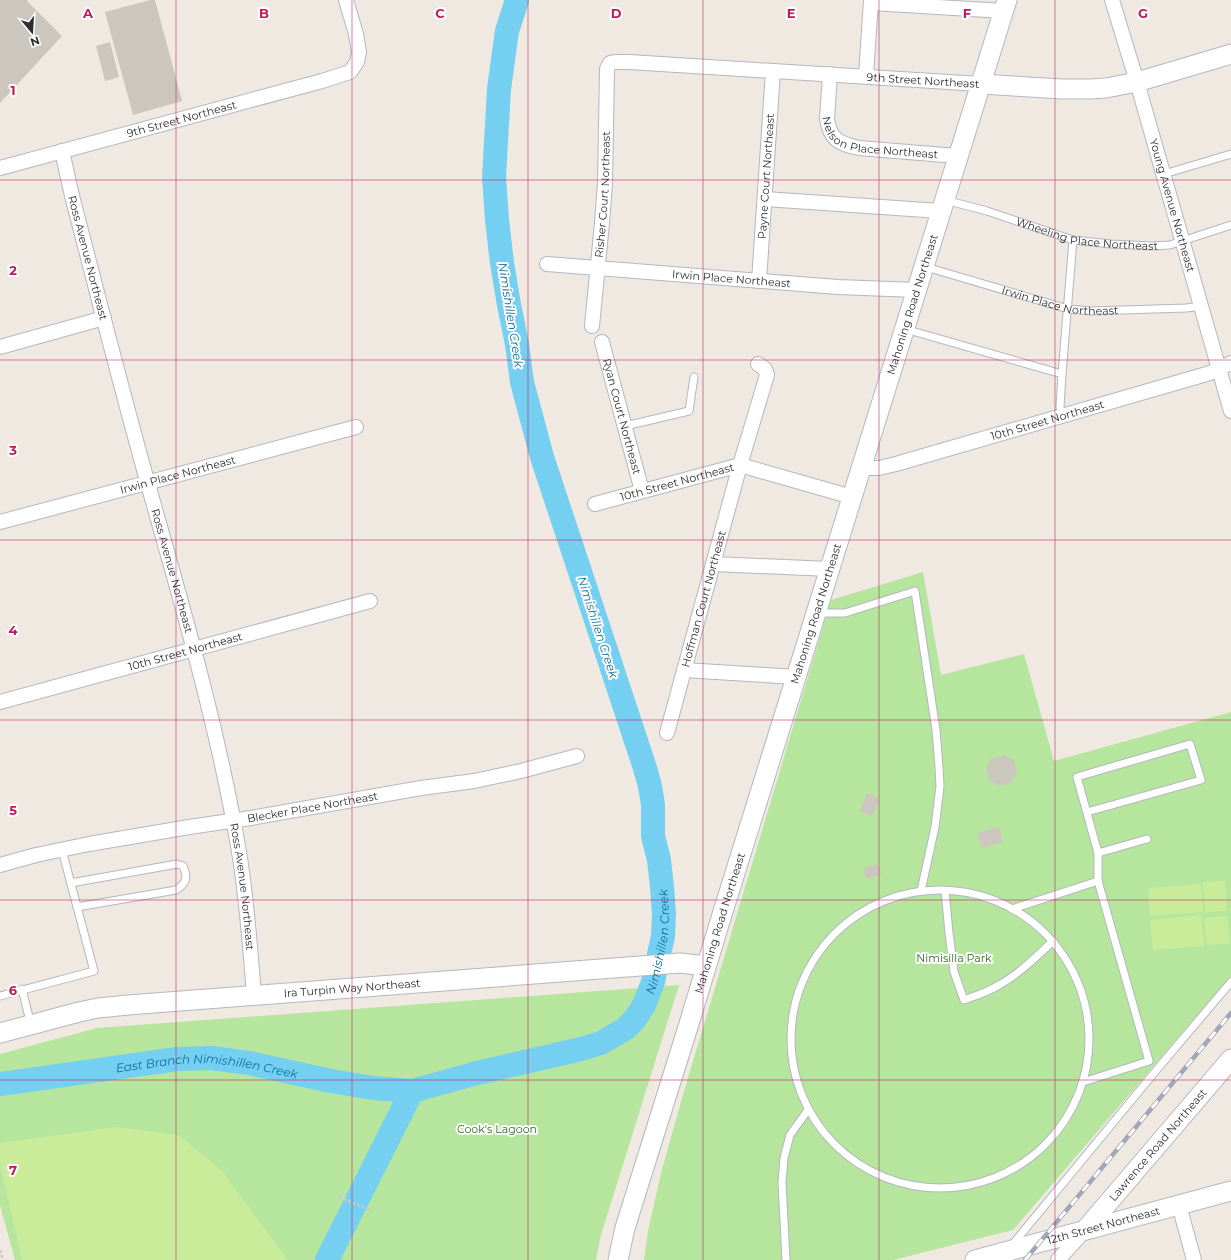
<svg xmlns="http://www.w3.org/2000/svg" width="1231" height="1260" font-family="Montserrat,sans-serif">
<rect width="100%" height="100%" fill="#efe9e1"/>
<path fill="#b6e59e" d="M923 572 941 675 1024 654 1054 761 1231 712V976L1013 1230 893 1260H644L648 1231 661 1173 682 1098 831 600Z
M679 985 601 1235 596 1260H15L0 1205V1054L97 1028Z"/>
<path fill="#c9ec9a" d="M1225 881 1227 911 1205 912 1203 882Z
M1201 884 1203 912 1150 916 1148 888Z
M1201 915 1204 946 1153 950 1150 920Z
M1227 916 1230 943 1207 945 1204 918Z
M117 1127 179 1135 222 1171 288 1260H22L0 1165V1143Z"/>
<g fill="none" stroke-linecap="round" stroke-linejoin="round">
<g stroke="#75cff0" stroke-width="24">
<path id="s1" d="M0 1084 177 1059 212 1058 249 1063 331 1081 373 1088 412 1091 477 1073 577 1050 601 1043 625 1029 635 1019 644 1005 653 982 663 936 664 914 662 887 659 860 653 836V805L650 786 644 765 542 457 522 382 517 344 509 305 502 263 497 220 494 177 499 89 507 31 517 0"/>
<path d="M327 1260 412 1091"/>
</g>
</g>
<path fill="#cbc7bf" d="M0 0H28L27 1 62 36 0 103Z
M150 0H155L182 101 133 115 105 12Z
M110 42 119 77 105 81 96 46Z
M1004 755 1014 760 1017 773 1011 783 999 786 989 779 986 769 991 759Z
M867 793 880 799 872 816 860 811Z
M999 827 1003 842 982 848 977 833Z
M878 864 881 874 866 879 863 868Z"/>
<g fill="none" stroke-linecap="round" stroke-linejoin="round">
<defs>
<g id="lane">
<path d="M1164 174 1231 154"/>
<path id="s2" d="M945 200 987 211 1073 240 1111 244 1152 246 1170 245 1231 225"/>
<path id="s3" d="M926 267 1068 309 1091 311 1186 308 1201 306"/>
<path d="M905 329 1062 374"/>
<path d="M1062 416 1060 407 1062 374 1073 240"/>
<path d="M625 426 689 411 694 377"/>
<path d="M817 613H845L915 591 936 730 939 767 940 786 935 827 921 891"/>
<path d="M1098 853 1147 839"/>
<path d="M71 883 177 864 183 866C188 877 187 883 176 890L77 907"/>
<circle cx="940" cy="1039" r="149"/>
<path d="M945 891 949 933 954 972 964 1000C975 996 988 992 999 985 1019 974 1036 957 1053 941"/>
<path d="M1012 909 1098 881"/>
<path d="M22 989 31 1025"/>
<path d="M0 996 94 971 62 850"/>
<path d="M1083 1082 1149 1061 1098 881V853L1077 777 1190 744 1201 780 1087 812"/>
<path d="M1012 1245 1159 1067 1231 982"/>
<path d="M786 1260 782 1182 784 1158 790 1135 808 1110"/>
</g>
<g id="street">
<path id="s4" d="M1112 0 1137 82 1231 411"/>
<path d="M871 3 1004 11"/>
<path id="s5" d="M830 74 827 119C830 140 840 144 859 148L957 156"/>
<path d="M866 76 871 0"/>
<path id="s6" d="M62 151 72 196C97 292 121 388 148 484 182 605 218 727 239 852 247 899 250 947 254 995"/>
<path id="s7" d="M0 168 322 81 350 72 357 62 359 52 356 34 346 0"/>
<path d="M765 199 940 211"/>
<path id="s8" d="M547 264 838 287 916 290"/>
<path id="s9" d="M759 281 773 71"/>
<path id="s10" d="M592 326 602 223 605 183 607 69 610 63 615 62H629L980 84"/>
<path id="s11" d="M602 342 642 491"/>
<path d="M0 347 104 318"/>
<path id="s12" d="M861 468H879L896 464 1210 373 1231 363"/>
<path id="s13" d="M595 504 740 465 852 497"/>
<path id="s14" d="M0 522 356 427"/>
<path d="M713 564 829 569"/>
<path d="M684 670 796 677"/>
<path id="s15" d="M0 702 370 601"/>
<path id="s16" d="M667 733 740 465 767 375 765 369 758 364"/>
<path id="s17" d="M0 865 36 855 89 844 189 827 251 818 421 788 474 781 521 771 577 756"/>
<path d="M1179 1205 1194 1260"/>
<path d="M1058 1260 1085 1230"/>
</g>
<g id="secondary">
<path d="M980 84 1062 89H1090L1106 88 1137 82 1231 54"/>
<path id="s18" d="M0 1033 79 1012 98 1008 128 1005 680 963 706 966"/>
<path id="s19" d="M1085 1230 1231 1059"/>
<path id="s20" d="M618 1260 625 1228 688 1027 721 918 1007 0"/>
<path id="s21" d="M975 1260 1231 1191"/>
</g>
</defs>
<use href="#lane" stroke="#b4b7c1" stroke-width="9"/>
<use href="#street" stroke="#b4b7c1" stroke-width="16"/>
<use href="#secondary" stroke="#b4b7c1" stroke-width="21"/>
<path stroke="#c9c9c9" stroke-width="2.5" stroke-dasharray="3 2" stroke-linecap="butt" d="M339 1197 372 1211
M0 1250 3 1260"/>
<use href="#lane" stroke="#fff" stroke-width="7"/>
<use href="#street" stroke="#fff" stroke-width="14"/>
<use href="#secondary" stroke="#fff" stroke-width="19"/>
<defs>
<path id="rail" d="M1025 1260 1231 1013"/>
</defs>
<use href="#rail" stroke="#a3a6b8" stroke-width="4.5"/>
<use href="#rail" stroke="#fff" stroke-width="3" stroke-dasharray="9" stroke-linecap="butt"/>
</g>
<path fill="none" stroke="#c2185b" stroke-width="1" stroke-opacity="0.55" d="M176 0V1260M352 0V1260M528 0V1260M703 0V1260M879 0V1260M1055 0V1260M0 180H1231M0 360H1231M0 540H1231M0 720H1231M0 900H1231M0 1080H1231"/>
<g text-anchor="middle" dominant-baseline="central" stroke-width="4" stroke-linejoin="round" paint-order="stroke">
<g font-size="11" fill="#2e2e2e" stroke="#fff">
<text stroke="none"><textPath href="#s10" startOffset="578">9th Street Northeast</textPath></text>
<text stroke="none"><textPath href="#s7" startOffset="188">9th Street Northeast</textPath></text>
<text stroke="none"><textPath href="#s5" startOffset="107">Nelson Place Northeast</textPath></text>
<text stroke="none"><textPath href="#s9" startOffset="105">Payne Court Northeast</textPath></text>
<text stroke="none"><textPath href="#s10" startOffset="132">Risher Court Northeast</textPath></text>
<text stroke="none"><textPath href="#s4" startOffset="214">Young Avenue Northeast</textPath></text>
<text stroke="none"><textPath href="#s2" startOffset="147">Wheeling Place Northeast</textPath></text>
<text stroke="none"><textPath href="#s6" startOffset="110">Ross Avenue Northeast</textPath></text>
<text stroke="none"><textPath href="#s8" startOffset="185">Irwin Place Northeast</textPath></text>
<text stroke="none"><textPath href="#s3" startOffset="139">Irwin Place Northeast</textPath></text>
<text stroke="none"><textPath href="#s20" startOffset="1000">Mahoning Road Northeast</textPath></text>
<text stroke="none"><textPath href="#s11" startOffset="77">Ryan Court Northeast</textPath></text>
<text stroke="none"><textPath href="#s12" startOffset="193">10th Street Northeast</textPath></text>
<text stroke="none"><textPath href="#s14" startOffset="184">Irwin Place Northeast</textPath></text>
<text stroke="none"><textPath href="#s13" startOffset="85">10th Street Northeast</textPath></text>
<text stroke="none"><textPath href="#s6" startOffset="434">Ross Avenue Northeast</textPath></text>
<text stroke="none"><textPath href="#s16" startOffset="139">Hoffman Court Northeast</textPath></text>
<text stroke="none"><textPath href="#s20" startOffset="676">Mahoning Road Northeast</textPath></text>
<text stroke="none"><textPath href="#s15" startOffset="192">10th Street Northeast</textPath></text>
<text stroke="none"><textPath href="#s17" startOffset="318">Blecker Place Northeast</textPath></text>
<text stroke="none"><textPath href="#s6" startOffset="758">Ross Avenue Northeast</textPath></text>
<text stroke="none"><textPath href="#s20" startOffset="352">Mahoning Road Northeast</textPath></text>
<text stroke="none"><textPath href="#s18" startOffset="356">Ira Turpin Way Northeast</textPath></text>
<text stroke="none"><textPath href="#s19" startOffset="112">Lawrence Road Northeast</textPath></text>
<text stroke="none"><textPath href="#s21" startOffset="133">12th Street Northeast</textPath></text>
</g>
<g font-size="11" fill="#2c6e1b" stroke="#fff">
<text x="954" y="958">Nimisilla Park</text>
<text x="497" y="1129">Cook's Lagoon</text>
</g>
<g font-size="12" font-style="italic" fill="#0d6fa3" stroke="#fff">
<text transform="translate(511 315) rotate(81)">Nimishillen Creek</text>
<text transform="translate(598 627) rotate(72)">Nimishillen Creek</text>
<text stroke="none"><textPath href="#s1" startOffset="736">Nimishillen Creek</textPath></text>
<text stroke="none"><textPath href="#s1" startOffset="209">East Branch Nimishillen Creek</textPath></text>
</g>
</g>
<g font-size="13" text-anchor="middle" font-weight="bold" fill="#c2185b" stroke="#fff" stroke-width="4" stroke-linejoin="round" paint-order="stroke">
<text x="88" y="18">A</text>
<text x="264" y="18">B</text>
<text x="440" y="18">C</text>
<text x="616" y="18">D</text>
<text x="791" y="18">E</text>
<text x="967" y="18">F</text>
<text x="1143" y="18">G</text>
<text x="13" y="95">1</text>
<text x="13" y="275">2</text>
<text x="13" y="455">3</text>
<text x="13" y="635">4</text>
<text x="13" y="815">5</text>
<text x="13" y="995">6</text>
<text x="13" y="1175">7</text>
</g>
<g transform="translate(32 32) rotate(162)" stroke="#ffffff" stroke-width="3" paint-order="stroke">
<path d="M0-3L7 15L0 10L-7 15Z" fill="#2e2e2e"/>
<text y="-6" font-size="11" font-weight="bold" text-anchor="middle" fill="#2e2e2e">N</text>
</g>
</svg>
